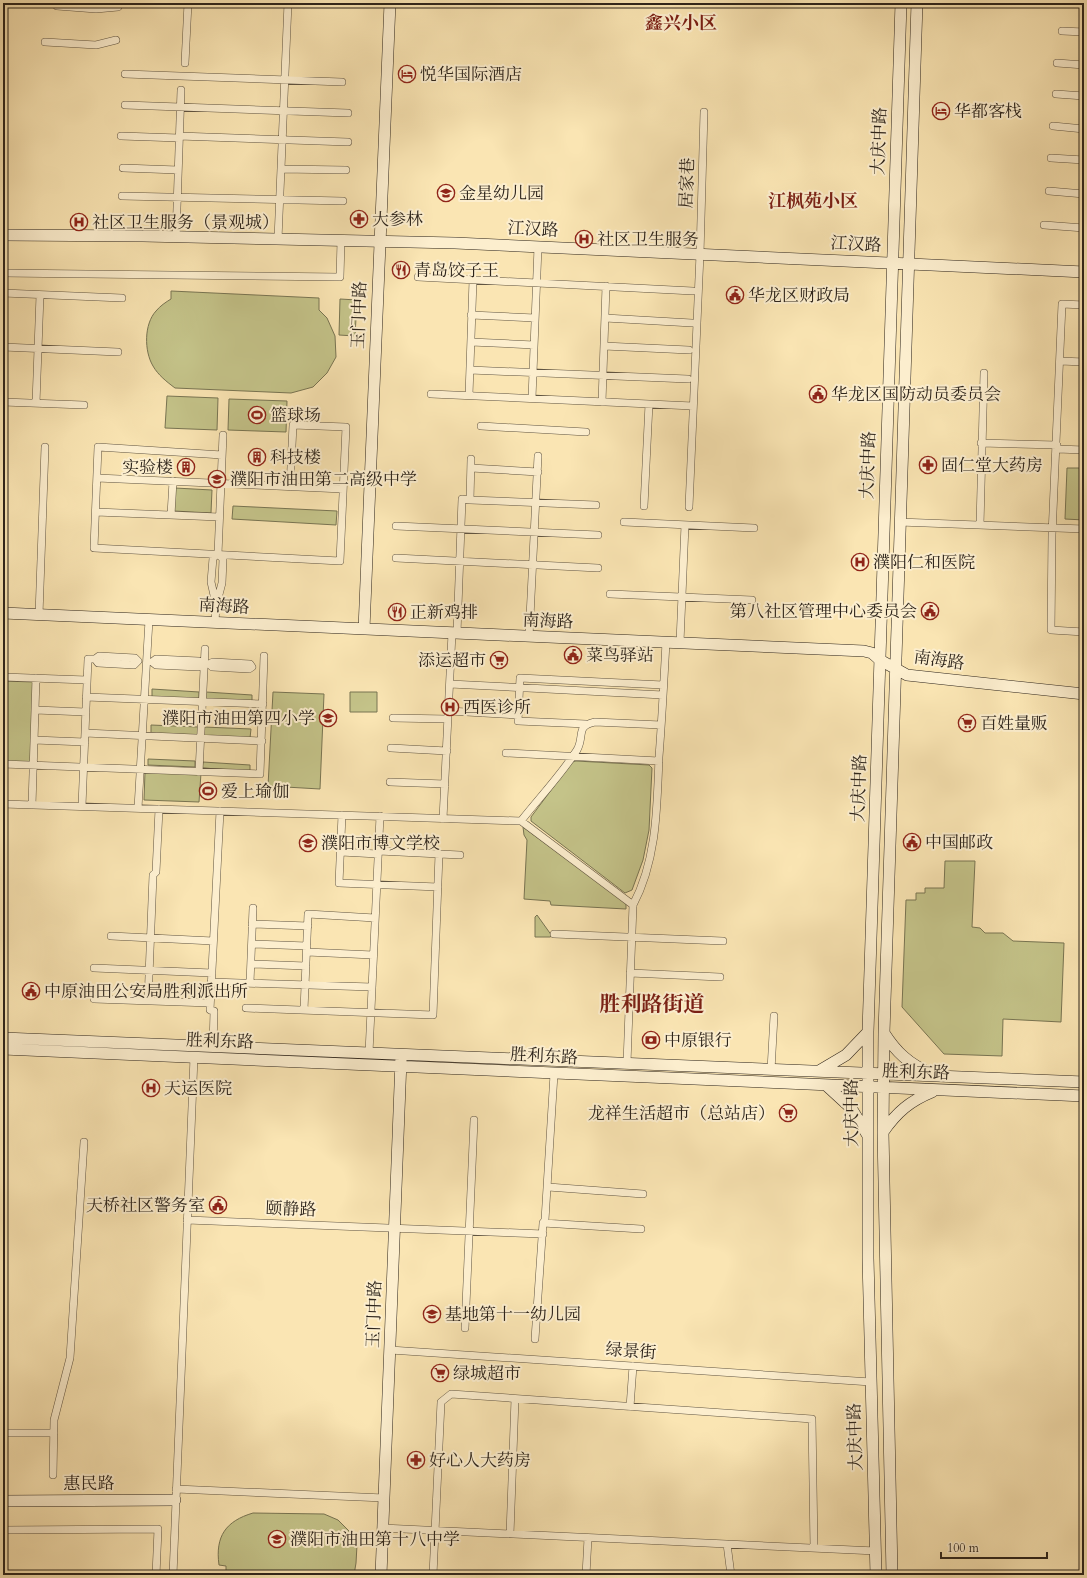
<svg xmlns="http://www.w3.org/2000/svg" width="1087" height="1578" font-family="Cardo,'Noto Serif SC',serif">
<rect width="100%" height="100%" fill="#fae5b3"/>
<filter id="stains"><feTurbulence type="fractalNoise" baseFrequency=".005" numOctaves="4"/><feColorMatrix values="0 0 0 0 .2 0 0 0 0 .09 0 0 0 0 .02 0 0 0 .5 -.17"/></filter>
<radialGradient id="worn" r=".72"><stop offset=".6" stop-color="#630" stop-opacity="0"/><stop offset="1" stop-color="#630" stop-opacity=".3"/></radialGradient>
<path fill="#c4c389" stroke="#787452" d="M171 291 319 298V310L327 318 335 336 336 357 327 373 313 387 291 393 175 388C167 382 158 375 153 366 144 351 144 324 156 311 160 306 166 302 171 299Z
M340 299 357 300 355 336 339 335Z
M167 396 218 398 217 430 165 428Z
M229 399 287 401 286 432 228 430Z
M1067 468H1084V520L1065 519Z
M175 488 212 490 211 513 174 511Z
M233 506 337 511 336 525 232 519Z
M3 681 34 682 32 762H3Z
M152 689 199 692V700L152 698Z
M206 692 252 695V703L205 700Z
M273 692 324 694 320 789 268 786Z
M350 692H377V712H350Z
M151 725 198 727V735L151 733Z
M204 727 251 729 250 738 204 736Z
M148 759 195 761V767L148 765Z
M576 761 649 765 652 768 649 830 643 860 632 890 625 893 531 821V817L572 762Z
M203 762 250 765V771L202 768Z
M145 772 201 773 199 802 144 800Z
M523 827 626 903V909L551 905 550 901 524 899 527 840 524 835Z
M945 861H975L972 927 980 928 985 933H1003L1013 941 1064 943 1061 1022 1003 1019 1002 1056 944 1054 902 1007 906 900H916V893H925V888H944Z
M537 915 552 936 550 937H535V917Z
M253 1513 324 1514 338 1520 349 1531 357 1545 356 1563 354 1575H226V1566L219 1565C215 1536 226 1521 253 1513Z"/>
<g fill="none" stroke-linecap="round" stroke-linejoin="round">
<defs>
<path id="street" d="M57 6 96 9 118 7
M1062 31 1084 32
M45 42 96 45 116 40
M185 63 188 3
M1057 63 1084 65
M125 74 342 82
M1056 94 1084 96
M125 105 348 113
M1053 126 1084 129
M121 136 179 138
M179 136 348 142
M1051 158 1084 160
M123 168 178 170
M281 169 346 170
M1049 191 1084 194
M122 196 343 201
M1044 225 1084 228
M176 237 181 90
M278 239 288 3
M3 273 340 277 341 241
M418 277 693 291
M3 293 122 298
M1084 305 1062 304 1052 535 1051 630 1084 632
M471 315 535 318
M605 318 692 323
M471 342 534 345
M604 346 689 350
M3 347 118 352
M1060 361 1084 362
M470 370 688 379
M431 394 693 406
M469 395 473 280
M532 398 538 247
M3 402 84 405
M602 402 606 286
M36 403 40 295
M481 426 586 432
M981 443 1057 445
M1057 449 1084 450
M222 455 98 447 94 548 340 561 346 427 293 425 290 487
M471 468 538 472
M97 478 343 489
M470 500 596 505
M644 506 649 404
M689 507 700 254 704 112
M96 512 219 517
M171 515 173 481
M624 522 754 528
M899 522 1084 529
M980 525 984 373
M396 526 598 535
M396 558 598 568
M610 594 752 600
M217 602 222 583 223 559 218 554
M39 615 45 447
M215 623 216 604 211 582 213 558 218 554 223 435
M457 633 462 499 470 500 471 459
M529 637 538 456
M680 642 685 525
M99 656 135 658 138 661 134 665 98 663 95 659Z
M156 659 199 661 203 664 199 667 156 665 152 662Z
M213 662 250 664 252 667 249 669 212 667 209 664Z
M3 677 87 680
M450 684 663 695
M86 697 263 704
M35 710 86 712
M449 711 518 715
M393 718 448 719
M586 724 518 721 520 678 663 685
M85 733 262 741
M34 740 85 742
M391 748 447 751
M506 753 659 761
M3 764 260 774 264 656
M199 772 205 649
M390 782 445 784
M3 804 521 821 633 905
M32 805 36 678
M82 806 88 659H95
M138 808 149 620
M342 815 339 883 438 887
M443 819 452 633
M521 821C539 798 561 775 577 750 585 736 575 726 595 722L661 725
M379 851 460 855
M341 852 378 854
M252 924 308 926
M554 934 723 941
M111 936 213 941
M252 944 307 946
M307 952 373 955
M251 964 306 966
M94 968 212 973
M630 973 720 977
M211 982 372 987
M250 983 253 908
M94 999 210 1003
M148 1001 153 875 156 872 159 809
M246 1008 433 1015 439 854
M304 1010 308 914 375 918
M213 1046 214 1011 210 1010 220 811
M369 1053 380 816
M627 1063 633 905C657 860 657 807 659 757 662 718 664 680 666 642
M771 1070 774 1016
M548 1187 643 1194
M187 1220 543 1234
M543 1223 641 1229
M465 1328 474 1120
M535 1339 543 1223 545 1220 554 1074
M390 1350 871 1382
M630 1407 633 1366
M3 1433H54
M53 1475 54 1420 70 1358 84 1142
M176 1489 384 1498
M382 1528 876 1551
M3 1530 158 1529 156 1575
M510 1534 515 1399
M727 1544 731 1575
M173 1575 194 1057
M433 1575 441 1402 451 1394 812 1419 814 1548
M586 1575 588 1538"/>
<path id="secondary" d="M3 235 143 236 455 243 1084 272
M3 613 864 651 872 653 880 660 907 675 1084 694
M364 629 390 3
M884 1033C896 1052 909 1064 930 1073
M3 1038 1084 1082
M3 1049 1084 1096
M819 1071 846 1055 868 1032
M827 1086 851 1108 867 1134
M883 1132C897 1112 910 1101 932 1092
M3 1501 175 1500
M381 1575 401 1060
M876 1575 868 1258V1032L901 3
M892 1575 883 1132 884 1033 917 3"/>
</defs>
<use href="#street" stroke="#605441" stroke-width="8"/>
<use href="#secondary" stroke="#2d241b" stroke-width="12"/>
<use href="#street" stroke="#fceece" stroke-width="7"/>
<use href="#secondary" stroke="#fceece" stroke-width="11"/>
</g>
<defs>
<symbol id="hotel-ring" viewBox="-11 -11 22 22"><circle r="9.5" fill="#fceece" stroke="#8f2418" stroke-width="1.5"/><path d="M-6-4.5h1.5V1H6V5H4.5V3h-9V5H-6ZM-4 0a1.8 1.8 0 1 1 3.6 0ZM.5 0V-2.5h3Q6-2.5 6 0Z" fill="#8f2418"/></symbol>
<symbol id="school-ring" viewBox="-11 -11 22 22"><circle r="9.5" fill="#fceece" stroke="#8f2418" stroke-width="1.5"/><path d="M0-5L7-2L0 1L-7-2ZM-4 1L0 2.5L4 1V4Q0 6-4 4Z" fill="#8f2418"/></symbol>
<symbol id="pharmacy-ring" viewBox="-11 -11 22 22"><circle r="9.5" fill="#fceece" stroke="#8f2418" stroke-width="1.5"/><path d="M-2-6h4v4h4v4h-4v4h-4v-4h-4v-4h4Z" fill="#8f2418"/></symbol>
<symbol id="hospital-ring" viewBox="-11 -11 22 22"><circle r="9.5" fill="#fceece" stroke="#8f2418" stroke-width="1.5"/><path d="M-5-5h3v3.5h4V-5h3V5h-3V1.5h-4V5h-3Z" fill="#8f2418"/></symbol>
<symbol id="restaurant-ring" viewBox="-11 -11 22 22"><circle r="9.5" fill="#fceece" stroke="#8f2418" stroke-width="1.5"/><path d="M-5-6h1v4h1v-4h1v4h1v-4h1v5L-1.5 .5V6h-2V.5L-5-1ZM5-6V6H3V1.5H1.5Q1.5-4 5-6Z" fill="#8f2418"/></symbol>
<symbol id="civic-ring" viewBox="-11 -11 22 22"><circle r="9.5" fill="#fceece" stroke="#8f2418" stroke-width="1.5"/><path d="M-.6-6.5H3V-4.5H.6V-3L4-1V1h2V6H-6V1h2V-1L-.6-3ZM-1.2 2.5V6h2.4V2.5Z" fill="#8f2418"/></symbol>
<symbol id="stadium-ring" viewBox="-11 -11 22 22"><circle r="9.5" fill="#fceece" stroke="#8f2418" stroke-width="1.5"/><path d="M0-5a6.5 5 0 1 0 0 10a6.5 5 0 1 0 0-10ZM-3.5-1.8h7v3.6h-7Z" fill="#8f2418"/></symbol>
<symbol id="building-ring" viewBox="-11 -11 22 22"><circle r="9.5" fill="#fceece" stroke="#8f2418" stroke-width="1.5"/><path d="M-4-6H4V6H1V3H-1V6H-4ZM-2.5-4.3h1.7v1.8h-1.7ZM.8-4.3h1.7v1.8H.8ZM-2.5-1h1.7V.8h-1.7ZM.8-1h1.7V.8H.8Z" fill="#8f2418"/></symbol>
<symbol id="supermarket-ring" viewBox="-11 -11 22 22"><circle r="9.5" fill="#fceece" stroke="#8f2418" stroke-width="1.5"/><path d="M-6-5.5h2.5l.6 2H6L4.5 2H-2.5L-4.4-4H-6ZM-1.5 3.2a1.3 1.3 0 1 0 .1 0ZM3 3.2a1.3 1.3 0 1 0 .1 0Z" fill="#8f2418"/></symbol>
<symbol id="bank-ring" viewBox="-11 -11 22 22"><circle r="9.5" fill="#fceece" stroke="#8f2418" stroke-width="1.5"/><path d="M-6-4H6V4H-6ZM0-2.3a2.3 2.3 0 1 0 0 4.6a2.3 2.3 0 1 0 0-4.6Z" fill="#8f2418"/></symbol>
</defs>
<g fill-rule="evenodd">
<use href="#hotel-ring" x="397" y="64" width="20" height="20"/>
<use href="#hotel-ring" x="931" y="101" width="20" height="20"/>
<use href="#school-ring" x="436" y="183" width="20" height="20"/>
<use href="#pharmacy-ring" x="349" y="209" width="20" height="20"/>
<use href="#hospital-ring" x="69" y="212" width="20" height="20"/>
<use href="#hospital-ring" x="574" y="229" width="20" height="20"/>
<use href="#restaurant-ring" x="391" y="260" width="20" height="20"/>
<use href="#civic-ring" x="725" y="285" width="20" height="20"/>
<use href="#civic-ring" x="808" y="384" width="20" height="20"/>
<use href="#stadium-ring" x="247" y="405" width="20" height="20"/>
<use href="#building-ring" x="247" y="447" width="20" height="20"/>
<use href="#pharmacy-ring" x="918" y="455" width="20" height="20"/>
<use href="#building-ring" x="176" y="457" width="20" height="20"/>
<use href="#school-ring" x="207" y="469" width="20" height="20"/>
<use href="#hospital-ring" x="850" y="552" width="20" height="20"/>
<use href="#civic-ring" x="920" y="601" width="20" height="20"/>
<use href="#restaurant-ring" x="387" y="602" width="20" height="20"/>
<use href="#civic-ring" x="563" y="645" width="20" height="20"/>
<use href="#supermarket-ring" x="489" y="650" width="20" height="20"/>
<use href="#hospital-ring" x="440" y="697" width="20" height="20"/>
<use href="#school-ring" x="318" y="708" width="20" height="20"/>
<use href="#supermarket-ring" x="957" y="713" width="20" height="20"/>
<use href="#stadium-ring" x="198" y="781" width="20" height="20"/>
<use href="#civic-ring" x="902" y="832" width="20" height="20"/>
<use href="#school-ring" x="298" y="833" width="20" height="20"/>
<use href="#civic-ring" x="21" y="981" width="20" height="20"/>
<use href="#bank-ring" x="641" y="1030" width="20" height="20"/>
<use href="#hospital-ring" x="141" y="1078" width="20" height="20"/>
<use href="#supermarket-ring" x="778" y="1103" width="20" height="20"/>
<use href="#civic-ring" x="208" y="1195" width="20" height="20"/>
<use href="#school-ring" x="422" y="1304" width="20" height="20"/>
<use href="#supermarket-ring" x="430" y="1363" width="20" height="20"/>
<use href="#pharmacy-ring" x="406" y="1450" width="20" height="20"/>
<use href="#school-ring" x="267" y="1529" width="20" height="20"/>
</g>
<g text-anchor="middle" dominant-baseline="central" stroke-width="4" stroke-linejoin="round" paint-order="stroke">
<g font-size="17" fill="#2d241b" stroke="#fceece" text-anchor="start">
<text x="420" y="74">悦华国际酒店</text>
<text x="954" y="111">华都客栈</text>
<text x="459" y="193">金星幼儿园</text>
<text x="372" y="219">大参林</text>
<text x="92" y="222">社区卫生服务（景观城）</text>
<text x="597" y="239">社区卫生服务</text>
<text x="414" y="270">青岛饺子王</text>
<text x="748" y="295">华龙区财政局</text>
<text x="831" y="394">华龙区国防动员委员会</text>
<text x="270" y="415">篮球场</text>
<text x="270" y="457">科技楼</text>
<text x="941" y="465">固仁堂大药房</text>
<text x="173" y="467" text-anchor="end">实验楼</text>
<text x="230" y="479">濮阳市油田第二高级中学</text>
<text x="873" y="562">濮阳仁和医院</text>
<text x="917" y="611" text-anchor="end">第八社区管理中心委员会</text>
<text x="410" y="612">正新鸡排</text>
<text x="586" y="655">菜鸟驿站</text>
<text x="486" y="660" text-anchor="end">添运超市</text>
<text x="463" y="707">西医诊所</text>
<text x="315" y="718" text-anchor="end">濮阳市油田第四小学</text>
<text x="980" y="723">百姓量贩</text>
<text x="221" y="791">爱上瑜伽</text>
<text x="925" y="842">中国邮政</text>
<text x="321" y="843">濮阳市博文学校</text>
<text x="44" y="991">中原油田公安局胜利派出所</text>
<text x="664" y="1040">中原银行</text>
<text x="164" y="1088">天运医院</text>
<text x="775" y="1113" text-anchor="end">龙祥生活超市（总站店）</text>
<text x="205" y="1205" text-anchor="end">天桥社区警务室</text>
<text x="445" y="1314">基地第十一幼儿园</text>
<text x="453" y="1373">绿城超市</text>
<text x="429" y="1460">好心人大药房</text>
<text x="290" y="1539">濮阳市油田第十八中学</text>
</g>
<g font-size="17" fill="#2d241b" stroke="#fceece">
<text transform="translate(879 141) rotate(-88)">大庆中路</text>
<text transform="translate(687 183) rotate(-88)">居家巷</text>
<text transform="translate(533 229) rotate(3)">江汉路</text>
<text transform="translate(856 244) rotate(3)">江汉路</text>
<text transform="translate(359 315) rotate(-88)">玉门中路</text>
<text transform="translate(868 465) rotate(-88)">大庆中路</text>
<text transform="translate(224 606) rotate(3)">南海路</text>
<text transform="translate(548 621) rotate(2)">南海路</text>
<text transform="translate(939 660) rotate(8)">南海路</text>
<text transform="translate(859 788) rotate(-88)">大庆中路</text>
<text transform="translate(220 1041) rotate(2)">胜利东路</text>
<text transform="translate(544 1056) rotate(3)">胜利东路</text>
<text transform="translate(916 1072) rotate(2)">胜利东路</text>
<text transform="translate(851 1113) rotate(-90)">大庆中路</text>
<text transform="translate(291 1209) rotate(2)">颐静路</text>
<text transform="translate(374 1314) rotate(-88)">玉门中路</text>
<text transform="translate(631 1351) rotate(4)">绿景街</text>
<text transform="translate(855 1437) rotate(-92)">大庆中路</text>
<text x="89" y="1483">惠民路</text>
</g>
<g font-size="18" font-weight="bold" fill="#7a1f14" stroke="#fceece">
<text x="681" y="23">鑫兴小区</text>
<text x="813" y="201">江枫苑小区</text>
</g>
<g font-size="21" font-weight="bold" fill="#7a1f14" stroke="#fceece">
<text x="652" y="1004">胜利路街道</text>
</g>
</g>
<rect width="1087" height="1578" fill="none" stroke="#fae5b3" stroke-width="16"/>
<rect x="4" y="4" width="1079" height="1570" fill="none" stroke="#2d241b" stroke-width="2"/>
<rect x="8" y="8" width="1071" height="1562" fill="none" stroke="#2d241b"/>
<path d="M941 1552v6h106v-6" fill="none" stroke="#2d241b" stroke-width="2"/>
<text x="947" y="1552" font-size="12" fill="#2d241b" stroke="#fceece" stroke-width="3" paint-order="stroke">100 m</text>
<rect width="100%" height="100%" filter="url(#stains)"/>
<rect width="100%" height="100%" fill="url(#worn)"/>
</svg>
